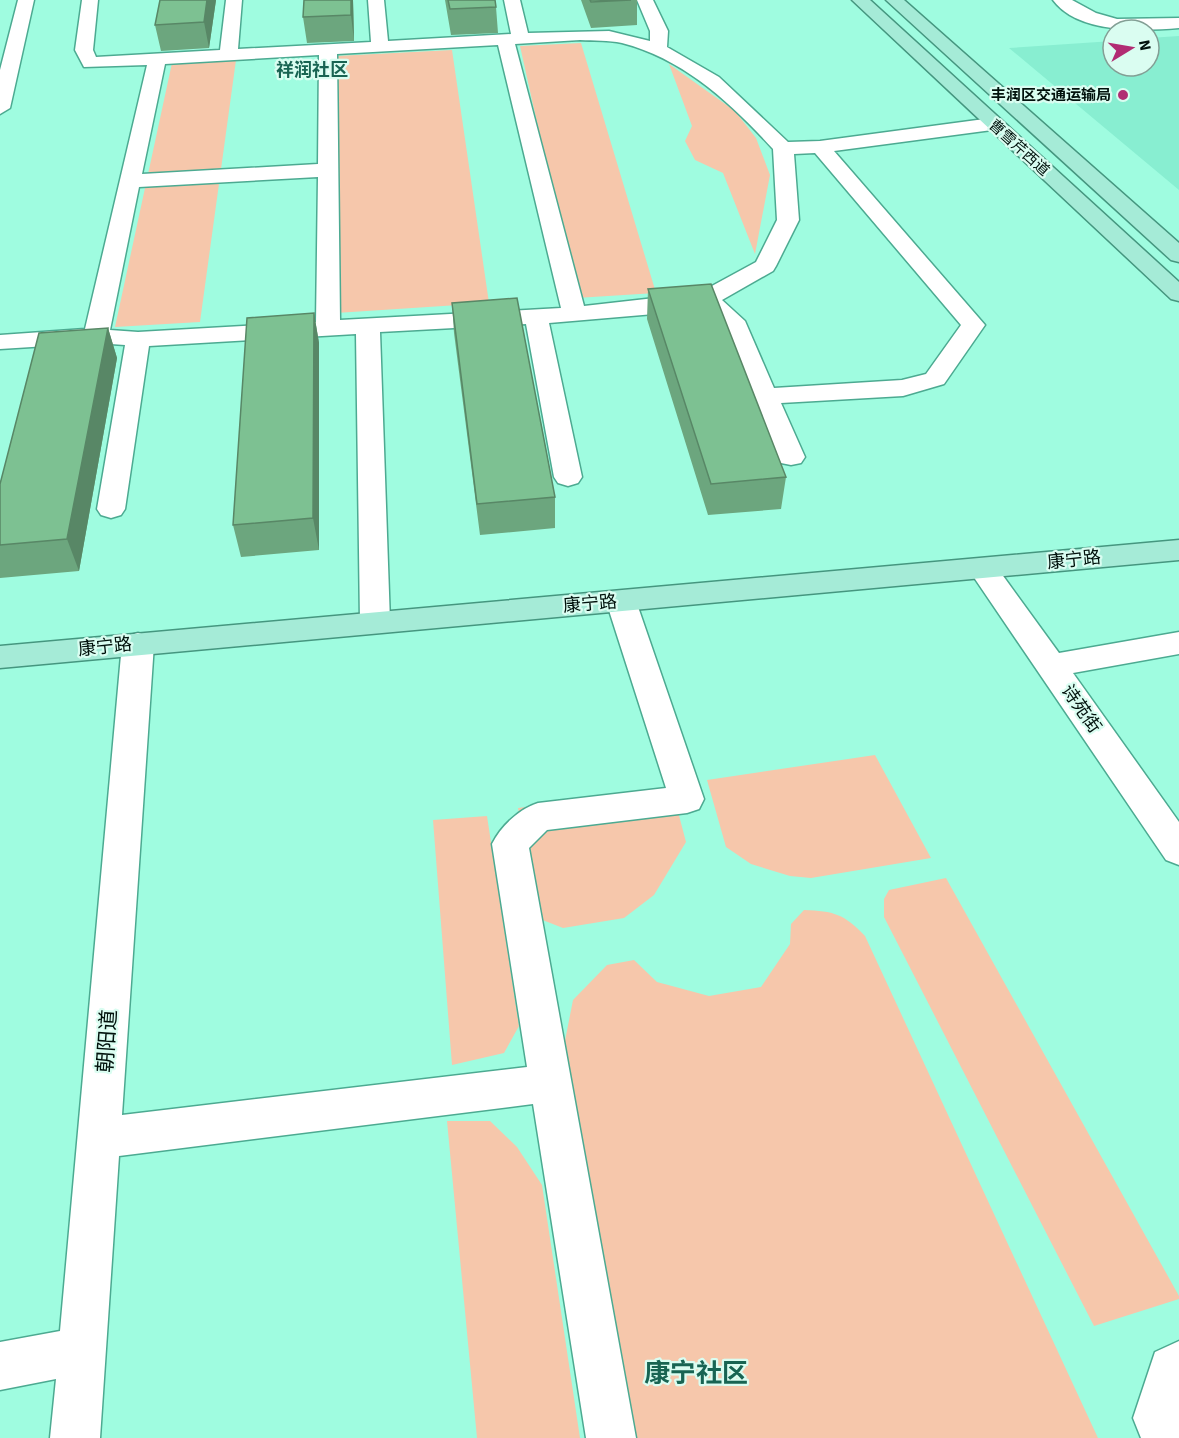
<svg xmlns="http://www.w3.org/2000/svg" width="1179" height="1438" font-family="'Source Sans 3','Noto Sans SC',sans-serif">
<rect width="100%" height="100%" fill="#9ffce0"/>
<path fill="#88eed1" d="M1179 36V190L1009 48 1113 41V66H1149V38Z"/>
<path fill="#f6c7ab" d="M581 43 656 293 576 298 520 46Z
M452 50 489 303 336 313V56Z
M236 60 200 322 115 327 172 63Z
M669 64 735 111 756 138 770 175 755 254 723 173 695 160 685 141 692 126Z
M875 755 931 858 811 878 790 876 751 864 726 847 707 780Z
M672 789 686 842 654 895 624 918 563 928 540 919 518 808Z
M487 816 519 1026 504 1053 452 1065 433 820Z
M946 878 1179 1296V1299L1094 1326 884 917V899L889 890Z
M804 910C834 911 844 914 865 936L1098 1438H627L561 1061 573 1000 607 965 634 960 657 982 709 996 761 987 790 944 791 924Z
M447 1121H490L517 1147 542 1185 580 1438H477Z"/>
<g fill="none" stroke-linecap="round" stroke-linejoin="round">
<defs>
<path id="minor" d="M18 0H34L10 108 0 114V70Z
M82 0H98L93 50 96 57 220 50 226 0H242L238 49 371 42 368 0H384L388 41 511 34 504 0H520L528 33 609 31 650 41V31L637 0H653L668 31 667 47 719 77 788 142 820 141 992 118 999 120 1002 124 999 128 992 130 834 151 985 325 944 384 903 396 781 403 805 457 801 463 791 465 781 463 777 457 722 324 701 307 666 313 549 323 582 477 578 483 568 486 558 483 554 477 526 324 380 332 390 622 386 630 375 633 364 630 360 622 356 334 149 346 125 509 121 515 111 518 101 515 97 509 125 345 96 343 0 349V335L85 329 147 65 84 67 75 50ZM580 40C594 41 608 40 622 43 684 59 731 103 773 149L777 220 756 262 699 293 584 306 515 44ZM498 45 561 308 340 320 337 54ZM319 55 318 164 142 174 165 64ZM815 153 961 325 926 374 902 380 774 388 745 321 722 300 773 271 776 266 799 220 794 154ZM318 177 316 322 138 332 110 330 139 187Z
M1053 0H1072L1096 13 1117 19 1179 18V28C1142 31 1078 34 1053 0Z
M983 559 993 562 1059 653 1179 632V654L1073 673 1179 822V865L1166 860 973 576 968 569 973 562Z
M621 591 632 594 636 601 704 799 699 809 687 813 547 830 529 848 636 1438H586L533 1104 119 1156 100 1438H50L56 1379 0 1390V1342L60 1331 122 644 127 636 138 633 149 636 154 644 122 1115 527 1067 492 844C501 826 519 809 538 803L666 788 606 601 610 594Z
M1179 1341V1438H1141L1133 1418 1155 1352Z"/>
<path id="major" d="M852 0H870L1179 282V301L1171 299Z
M886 0H904L1179 243V262L1171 260Z
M1179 540V560L0 668V646Z"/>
</defs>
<use href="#minor" stroke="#4caa91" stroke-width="3"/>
<use href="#major" stroke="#45967f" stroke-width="3"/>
<use href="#minor" fill="#fff" fill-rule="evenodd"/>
<use href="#major" fill="#a5ebd7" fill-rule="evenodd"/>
</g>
<path fill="#6ca67e" d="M216 0 209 48 161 51 155 25Z
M304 0H353L354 41 307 43 303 17Z
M445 0H495L496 7 498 33 451 35Z
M581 0H637V25L591 28Z
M648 289 786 477 781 509 708 515 647 319Z
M452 303 555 497V528L480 535 454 333Z
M314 313 319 343V550L241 557 233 525Z
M108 328 117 358 79 571 0 578V484Z"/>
<path fill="#588766" d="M207 0H216L209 48 204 22Z
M351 0H353L354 41 351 15Z
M314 313 319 343V550L313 518Z
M108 328 117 358 79 571 67 539Z"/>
<path fill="#7dc192" stroke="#588766" stroke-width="1.5" d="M160 0H207L204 22 155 25Z
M304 0H351V15L303 17Z
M448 0H495L496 7 450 9Z
M590 0H631L591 2Z
M711 284 786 477 711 484 648 289Z
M517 298 555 497 477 504 452 303Z
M314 313 313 518 233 525 247 318Z
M108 328 67 539 0 545V484L39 333Z"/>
<circle fill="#b12c73" stroke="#dafdf1" stroke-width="2" cx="1123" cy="95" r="6"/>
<g text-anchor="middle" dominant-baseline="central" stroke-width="4.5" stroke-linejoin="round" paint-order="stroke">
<g font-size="15" font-weight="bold" fill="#01110c" stroke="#dafdf1" text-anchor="end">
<text x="1111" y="95">丰润区交通运输局</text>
</g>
<g font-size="15" fill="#01110c" stroke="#dafdf1">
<text transform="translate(1019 148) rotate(42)">曹雪芹西道</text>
</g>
<g font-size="18" font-weight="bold" fill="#186452" stroke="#dafdf1">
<text x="312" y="70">祥润社区</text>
</g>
<g font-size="18" fill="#01110c" stroke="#dafdf1">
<text transform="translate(1074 560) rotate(-6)">康宁路</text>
<text transform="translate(590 604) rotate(-5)">康宁路</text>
<text transform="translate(105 647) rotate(-6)">康宁路</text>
<text transform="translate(1081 709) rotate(55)">诗苑街</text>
</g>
<g font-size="21" fill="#01110c" stroke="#dafdf1">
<text transform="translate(107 1041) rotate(-86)">朝阳道</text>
</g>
<g font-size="26" font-weight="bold" fill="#186452" stroke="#dafdf1">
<text x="696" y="1373">康宁社区</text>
</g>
</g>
<g transform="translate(1131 48) rotate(79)"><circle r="28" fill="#dafdf1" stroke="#839f95" stroke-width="1.5"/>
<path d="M0-4.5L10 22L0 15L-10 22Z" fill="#b12c73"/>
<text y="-9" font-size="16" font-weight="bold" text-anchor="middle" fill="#01110c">N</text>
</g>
</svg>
